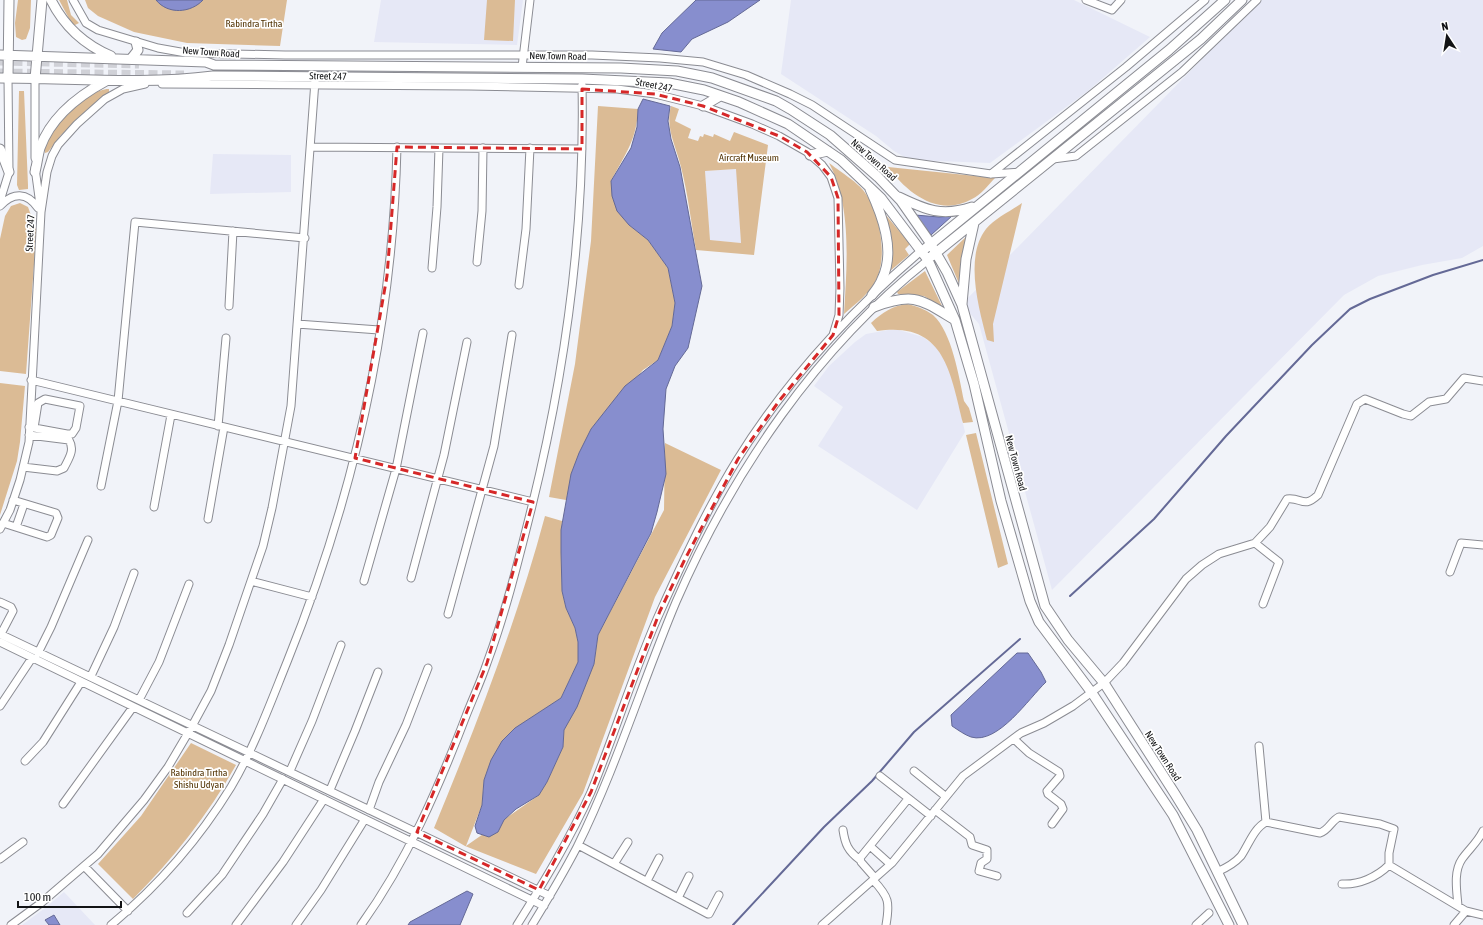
<svg xmlns="http://www.w3.org/2000/svg" width="1483" height="925" font-family="'Asap Condensed',sans-serif">
<rect width="100%" height="100%" fill="#f1f3f9"/>
<path fill="#e6e8f6" d="M381 0H523L517 45 374 42Z
M791 0H1074L1150 37 1088 91 990 163 910 160 894 151 876 136 781 74Z
M1260 0H1483V246L1462 258 1422 265 1378 276 1344 295 1052 590 979 324 962 304Z
M213 154 291 155V192L210 194Z
M737 169 741 243 710 240 705 171Z
M888 330H899L923 337 938 348 945 359 951 374 965 432 917 510 818 446 843 407 814 386 829 366 855 342 866 334Z
M64 892 95 925H22L45 908Z"/>
<path fill="#dbbb95" fill-rule="evenodd" d="M18 0H31L30 28 26 39 22 40 16 37 15 23Z
M59 0H67L71 15 79 23 73 26Z
M85 0H287L280 46 187 43 134 32 98 16 88 8Z
M487 0H515L513 41 484 40Z
M109 89V92L61 135 48 152 45 153C39 132 89 88 109 89Z
M19 91H24L28 185V189L19 190 17 185Z
M598 106 638 109C637 140 625 154 611 181L629 225 648 240 668 268 675 303 672 326 658 360 643 370 591 429 566 500 549 497 575 364 591 241Z
M671 106 679 109 675 121 691 129 688 138 698 141 700 136 703 137 704 134 713 137 714 134 730 141 734 132 768 145 754 255 696 250C691 222 688 194 681 167 676 146 665 128 671 106ZM736 169 741 243 710 240 705 171Z
M829 163C838 170 857 182 863 190 879 210 888 254 877 278 871 293 855 304 844 314 847 265 852 206 829 163Z
M888 167 995 178C988 185 981 195 972 199 939 218 907 193 888 167Z
M20 203 28 207 36 229V237L26 374 0 371V239L5 216 11 206Z
M1022 203 993 324 994 342 987 340C979 309 964 257 986 229 995 218 1011 211 1022 203Z
M885 214 910 244 905 249 909 255 890 271 892 241Z
M970 233 960 286 947 255Z
M925 271 943 308 924 296 898 294 897 292Z
M907 304C916 306 925 309 933 315 952 332 959 377 964 401L969 408 973 422 963 423C950 372 945 321 877 331L871 323C883 312 892 306 907 304Z
M0 383 25 386 20 442 17 461 0 515Z
M976 433 1008 564 998 568 966 435Z
M665 443 721 470 655 597 583 793 536 874 465 846 434 828C476 726 516 624 545 516L562 521 561 552 562 591 566 608 575 628 578 642V662L561 698 539 714 484 780 482 805 466 846 539 795 547 782 563 747 564 730 594 664 598 635 664 510Z
M191 743 236 765C208 815 173 859 133 899L98 864 141 816Z"/>
<path fill="#878ece" stroke="#646996" d="M156 0H203C191 13 168 15 156 0Z
M696 0H760L728 22 692 39 681 52 653 49 662 33Z
M643 99 670 106 668 121 671 139 680 167 702 286 688 348 675 366 666 389 663 429 666 474 657 512 651 533 598 635 594 664 577 707 564 730 563 747 547 782 539 795 516 809 504 820 498 832 489 837 477 833 475 826 482 805 484 780 491 760 502 741 515 728 561 698 578 662V642L575 628 566 608 562 591 561 552V530L571 474 579 453 591 429 625 386 658 360 672 326 675 303 668 268 648 240 629 225 617 211 612 196 611 181 631 148 637 127 638 109Z
M915 215 939 217 952 216 931 235Z
M1017 653H1028L1041 672 1046 682C1029 698 998 745 971 737 965 735 958 730 952 726L951 715Z
M467 891 473 894 460 925H408L410 922Z
M54 915 60 925H49L45 920Z"/>
<g fill="none" stroke-linecap="round" stroke-linejoin="round">
<path stroke="#646996" stroke-width="2" d="M1070 596 1154 519 1226 436 1312 345 1350 309 1370 299 1433 275 1483 260
M733 925 824 827 872 781 914 732 1020 639"/>
<path stroke="#d0d1d7" stroke-width="9" stroke-dasharray="9 4.5" stroke-linecap="butt" d="M0 61 139 64
M0 73 184 75"/>
<defs>
<path id="minor" d="M73 0 86 23 98 30 158 48 186 53 285 55H592L660 58 703 62 746 75 790 94 812 105 895 160 991 174 1020 172
M1086 0 1112 10 1121 0
M522 67 530 0
M162 84 469 86 617 89 655 94 703 106 752 124 779 136 807 152 822 165 831 177 838 198 840 288 839 315 833 335
M311 147 582 149
M35 158V79
M1053 159 1076 156 1182 72 1257 0
M35 168 40 205
M991 174 1126 67 1205 0
M0 201 9 172 8 78
M0 206C13 192 27 192 38 208
M477 262 482 211 483 148
M432 268 437 207 439 148
M519 285 526 229 530 148
M229 306 233 231
M297 324 379 330
M31 380 533 502
M218 426 226 338
M29 427 67 434H72L76 428 80 406 45 399 38 403 34 428
M23 467 57 471 64 468C69 458 75 450 69 440L29 435
M101 486 118 401 135 222 305 238
M154 507 171 415
M208 519 224 427
M3 523 47 537 51 535 58 518 56 513 13 500
M16 527 24 504
M0 529 10 510 20 480 29 442 41 212 47 172 52 156 58 145 77 124 105 99 123 89 145 84
M1255 543 1279 562 1263 604
M1450 572 1461 543 1483 545
M411 578 444 455 467 342
M251 581 312 597
M364 581 396 469 423 333
M0 602 11 607 13 611 1 634
M448 614 494 446 512 335
M0 634 550 896
M0 642 544 906
M38 653 51 627 88 540
M91 676 114 627 134 573
M139 700 159 662 189 584
M0 706 32 658
M1014 739 1029 753 1059 772 1060 776 1047 791 1048 794 1061 804 1063 809 1052 824
M1259 746 1266 822
M25 761 43 742 81 682
M290 771 312 721 341 645
M914 771 945 796
M880 776 931 816
M330 790 355 731 378 672
M63 804 133 707
M369 810 379 782 406 725 428 668
M935 810 970 837 972 845 987 850V859L981 863 979 871 997 876
M843 830C845 844 848 851 860 860
M578 845 708 914H709L719 895
M870 846 890 864
M0 859 23 842
M614 864 628 842
M84 866 128 911
M1217 872C1226 868 1234 864 1241 856 1248 846 1254 828 1266 822L1320 833C1329 830 1331 821 1339 817L1380 824 1394 829 1389 853V865L1466 911 1483 915
M875 878 861 862 860 858 908 799
M873 880C889 897 890 902 886 925
M647 881 659 858
M1342 884C1359 885 1377 877 1389 865
M678 898 689 876
M1458 906C1457 892 1453 872 1462 859 1469 849 1477 843 1483 831
M187 913 222 875 263 814 283 779
M11 925 41 903 98 854 144 800 168 767 191 728 211 691 229 645 263 546 272 508 291 406 315 81
M111 925C158 886 199 839 231 787 254 748 270 704 287 662 353 499 393 324 397 147
M236 925 283 862 324 799
M296 925 321 890 365 819
M361 925C407 861 438 789 466 716 473 698 481 681 487 663 506 612 519 558 532 506 566 368 585 227 582 85
M517 925C544 882 570 839 591 792 616 732 634 669 661 610 684 559 708 507 737 460 786 381 851 311 921 251
M532 925C548 899 563 874 577 847 616 768 642 683 676 602 733 471 816 349 928 260
M822 925 892 863 963 776 1021 733 1044 723 1073 706 1104 683 1123 663 1186 579 1202 565 1219 554 1255 543 1270 527 1287 499C1302 497 1303 509 1318 495L1357 404 1365 399 1403 414 1411 416 1429 402 1446 399 1464 378 1483 381
M1196 925 1209 913
M1454 925 1466 911"/>
<path id="major" d="M51 0C64 26 85 45 111 56
M0 55 206 62 214 65 621 68 677 71 712 78 776 101 790 109 830 135 878 177 901 201 929 241 947 272 962 305 1045 606 1068 640 1104 683 1175 794 1197 830 1243 925
M131 59 138 50 136 42
M0 78C71 78 143 85 213 76L582 79 669 83 704 90 739 102 788 124 841 160 881 198 921 251 928 260 955 320 974 384 1001 501 1030 601 1039 622 1092 693 1173 815 1229 925
M8 78 9 0
M35 79 42 0
M703 106 720 96
M0 149 9 172
M810 155 828 151
M35 172C37 164 38 155 40 148 51 117 78 96 106 81
M870 189C882 215 896 251 882 279 880 285 876 290 872 295
M899 197C926 210 942 217 972 207
M926 248 1169 50 1225 0
M932 256 1201 39 1242 0
M962 304 966 259 974 223
M874 307C914 292 920 299 955 320"/>
</defs>
<use href="#minor" stroke="#8b8c93" stroke-width="9"/>
<use href="#major" stroke="#8b8c93" stroke-width="11"/>
<use href="#minor" stroke="#fff" stroke-width="7"/>
<use href="#major" stroke="#fff" stroke-width="9"/>
</g>
<path fill="none" stroke="#d62828" stroke-width="3" stroke-dasharray="8 5" stroke-linejoin="round" d="M582 89 655 94 703 106 779 136 807 152 831 177 838 198 839 315 833 335 779 401 738 459 685 559 660 611 591 792 539 890 417 832 487 663 533 502 355 458 387 276 397 147 582 149Z"/>
<g text-anchor="middle" dominant-baseline="central" stroke-width="3.5" stroke-linejoin="round" paint-order="stroke">
<g font-size="10" fill="#503100" stroke="#fff">
<text x="254" y="23">Rabindra Tirtha</text>
<text x="749" y="157">Aircraft Museum</text>
<text x="199" y="772">Rabindra Tirtha<tspan x="199" dy="12">Shishu Udyan</tspan></text>
</g>
<g font-size="10" fill="#121315" stroke="#fff">
<text transform="translate(211 52) rotate(4)">New Town Road</text>
<text transform="translate(558 56) rotate(1)">New Town Road</text>
<text transform="translate(328 76) rotate(1)">Street 247</text>
<text transform="translate(654 85) rotate(11)">Street 247</text>
<text transform="translate(874 160) rotate(42)">New Town Road</text>
<text transform="translate(30 233) rotate(-87)">Street 247</text>
<text transform="translate(1016 463) rotate(75)">New Town Road</text>
<text transform="translate(1163 756) rotate(57)">New Town Road</text>
</g>
</g>
<g transform="translate(1447 36) rotate(348)" stroke="#ffffff" stroke-width="3" paint-order="stroke">
<path d="M0-3L7 15L0 10L-7 15Z" fill="#121315"/>
<text y="-6" font-size="11" font-weight="bold" text-anchor="middle" fill="#121315">N</text>
</g>
<path d="M18 901v6h103v-6" fill="none" stroke="#121315" stroke-width="2"/>
<text x="24" y="901" font-size="12" fill="#121315" stroke="#ffffff" stroke-width="3" paint-order="stroke">100 m</text>
</svg>
